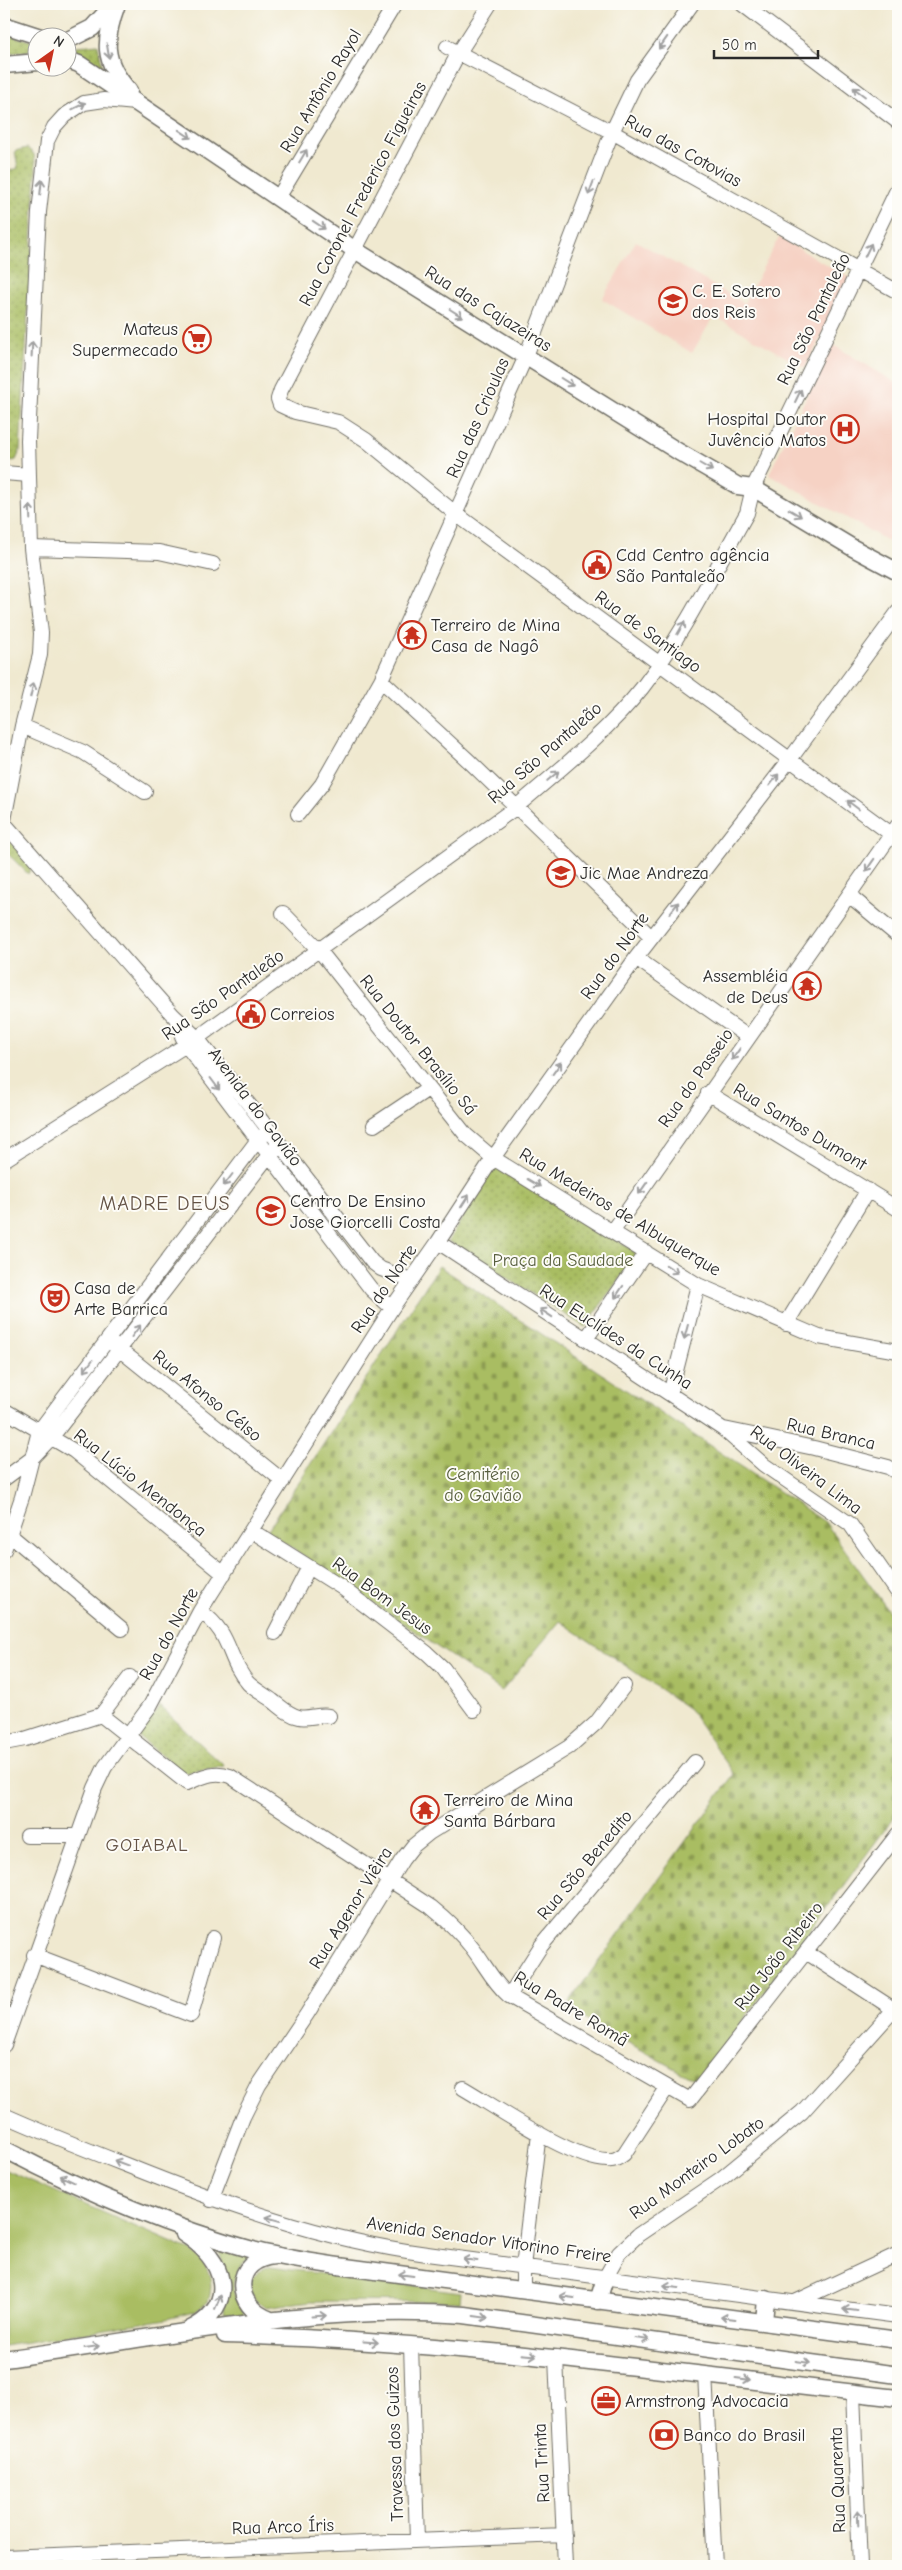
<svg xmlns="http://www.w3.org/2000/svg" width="902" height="2570" font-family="'Comic Neue',sans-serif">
<defs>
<pattern id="cemetery-stones" width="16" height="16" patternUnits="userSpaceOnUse" patternTransform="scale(1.25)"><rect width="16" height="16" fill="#a9bd62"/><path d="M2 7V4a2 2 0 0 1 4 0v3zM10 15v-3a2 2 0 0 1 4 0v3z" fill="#8a9a51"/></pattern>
<pattern id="park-dots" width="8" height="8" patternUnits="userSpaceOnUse" patternTransform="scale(1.25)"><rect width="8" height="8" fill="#a9bd62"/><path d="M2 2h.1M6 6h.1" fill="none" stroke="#8a9a51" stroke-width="1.8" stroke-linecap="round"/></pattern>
</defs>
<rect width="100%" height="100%" fill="#fdfcf7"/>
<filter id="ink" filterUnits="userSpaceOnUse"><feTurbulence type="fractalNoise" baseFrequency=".02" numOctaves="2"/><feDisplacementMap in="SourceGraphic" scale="10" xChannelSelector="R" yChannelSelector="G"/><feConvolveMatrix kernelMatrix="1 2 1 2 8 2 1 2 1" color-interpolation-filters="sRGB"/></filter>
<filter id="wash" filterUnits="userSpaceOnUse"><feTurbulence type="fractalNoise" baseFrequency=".0096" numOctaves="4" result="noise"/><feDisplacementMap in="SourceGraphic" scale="20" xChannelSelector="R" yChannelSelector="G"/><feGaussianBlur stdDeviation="1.12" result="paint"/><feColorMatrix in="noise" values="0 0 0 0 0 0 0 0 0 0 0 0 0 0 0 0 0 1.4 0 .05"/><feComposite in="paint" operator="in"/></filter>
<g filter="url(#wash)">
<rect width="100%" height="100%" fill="#f0e9d0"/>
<path fill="#f6d2c4" d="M779 237 851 279 805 368 714 316 692 353 602 299 636 241 744 303Z
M832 344 898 384V547L769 474Z"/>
<path fill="#a9bd62" stroke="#6a7446" d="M4 2169 191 2251C209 2264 215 2281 208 2302L195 2312 166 2319 4 2346Z
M218 2248 250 2256C237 2267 229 2282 236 2299 239 2305 243 2310 245 2317L223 2313 229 2284Z
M270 2267 461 2292 460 2302 311 2301 265 2307C244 2297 246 2270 270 2267Z"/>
<path fill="url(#cemetery-stones)" stroke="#6a7446" d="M439 1266 825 1522 898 1624V1812L698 2081 565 2008 734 1774 689 1709 560 1621 502 1691 267 1531Z"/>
<path fill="url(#park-dots)" stroke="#6a7446" d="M4 33 37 43V50L4 54Z
M98 44 104 74 68 53V47Z
M27 148 34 154 36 170 20 451 16 460 4 463V173L18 168 15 151Z
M4 835 32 866 28 874 4 850Z
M494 1166 638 1253 585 1327 448 1241Z
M160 1706 224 1766 184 1773 138 1736Z"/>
</g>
<g filter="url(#ink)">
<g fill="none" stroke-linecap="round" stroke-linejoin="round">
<defs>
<path id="minor" d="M490 4 458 54 281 390 278 399 280 405 295 412 338 422 366 440 456 514 898 839
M742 4 898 122
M447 47 612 132 898 292
M278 198 395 4
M4 473 29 475
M31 548 159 552 213 564
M381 680 470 762 651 937
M22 726 83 752 145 792
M298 814 322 784 381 680 526 356 612 132 637 80 692 4
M4 820 22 726 40 655 41 633 31 548 28 440 39 212 47 141 54 127 64 116 84 103 104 100 136 103
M4 823 173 1015 197 1038 372 1262 381 1269 411 1280
M849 895 898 936
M283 913 319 950 466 1135 493 1158 698 1285 819 1337 898 1351
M636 958 748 1037
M182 1036 186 1045 345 1255 371 1289 392 1308
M708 1093 898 1209
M374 1125 428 1089
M4 1160 197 1038 515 808C559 770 606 733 642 688 683 635 714 571 747 513L753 488 898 188
M613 1231 898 825
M438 1242 723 1429 764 1465 850 1524 898 1593
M786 1324 868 1190
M586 1339 646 1252
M114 1345 283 1481
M670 1394 698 1285
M4 1410 74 1451 224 1574
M724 1429 814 1448 888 1467 898 1473
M4 1479 31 1459 51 1438 269 1155 279 1146
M252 1531 341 1587 427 1653 443 1668 474 1710
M10 1535 122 1629
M4 1550 22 1497 39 1431 257 1141 268 1131
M200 1611C233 1634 226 1658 248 1683 255 1690 265 1695 273 1701 281 1707 289 1715 299 1717 309 1719 319 1714 329 1716
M275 1633 309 1567
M101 1715 130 1677
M4 1743 25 1739 101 1715 187 1783C202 1777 214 1770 230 1776L431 1907C447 1920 461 1933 473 1949 486 1966 493 1982 509 1996L690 2100 898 1834
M27 1836H76
M806 1952 898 2012
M34 1955 191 2015 213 1938
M509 1996 541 1946 695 1762
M4 2045 95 1788 105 1767 150 1706 200 1611 392 1308 438 1242 493 1158 636 958 791 758 898 612
M463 2088C496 2107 571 2159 607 2160 615 2161 618 2158 624 2154L667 2088
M4 2115C44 2133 85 2149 126 2165 223 2204 322 2240 427 2254L898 2316
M211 2200 243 2117 259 2085 307 2014 402 1860 413 1846 429 1833 569 1747 596 1723 624 1686
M605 2278 619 2253 638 2235 722 2178 802 2112 898 2005
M523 2291V2267L539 2133
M795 2302 898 2254
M411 2345 417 2541
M556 2357 565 2566
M705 2374 715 2566
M853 2393 860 2566
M4 2557 564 2535"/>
<path id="major" d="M117 4C104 40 102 61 129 91
M4 25 44 38
M68 40 92 28 114 4
M68 60 79 64 355 250 679 452 738 486 753 488 853 548 898 572
M4 65 38 62
M4 2149C84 2191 168 2227 256 2251 283 2258 311 2262 338 2266L898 2340
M184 2234C225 2259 240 2305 189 2330
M598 2301 605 2278
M271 2320C232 2307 232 2259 275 2256
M764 2322 766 2299
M225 2335C451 2341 674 2372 898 2398
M4 2359C156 2339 310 2303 464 2315L898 2375"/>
</defs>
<use href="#minor" stroke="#706e65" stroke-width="16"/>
<use href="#major" stroke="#706e65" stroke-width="19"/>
<use href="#minor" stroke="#fff" stroke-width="14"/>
<use href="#major" stroke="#fff" stroke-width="16"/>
</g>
<defs><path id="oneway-shaft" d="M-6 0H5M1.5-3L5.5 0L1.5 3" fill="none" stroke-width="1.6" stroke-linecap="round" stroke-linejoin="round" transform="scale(1.25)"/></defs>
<g stroke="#a0a0a0">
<use href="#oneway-shaft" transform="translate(663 43) rotate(125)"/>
<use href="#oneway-shaft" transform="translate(108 51) rotate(81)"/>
<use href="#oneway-shaft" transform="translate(859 92) rotate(-143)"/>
<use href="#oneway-shaft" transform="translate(79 106) rotate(-26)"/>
<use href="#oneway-shaft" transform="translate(185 134) rotate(34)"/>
<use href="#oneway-shaft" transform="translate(303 156) rotate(-59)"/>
<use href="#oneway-shaft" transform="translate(41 187) rotate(-84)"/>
<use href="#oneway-shaft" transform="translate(591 188) rotate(111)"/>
<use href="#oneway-shaft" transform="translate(319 225) rotate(34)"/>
<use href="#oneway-shaft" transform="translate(868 250) rotate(-64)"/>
<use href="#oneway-shaft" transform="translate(456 313) rotate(32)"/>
<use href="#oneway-shaft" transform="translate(32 349) rotate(-87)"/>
<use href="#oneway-shaft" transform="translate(567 382) rotate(32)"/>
<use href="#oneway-shaft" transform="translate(798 396) rotate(-64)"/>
<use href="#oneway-shaft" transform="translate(706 467) rotate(30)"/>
<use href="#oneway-shaft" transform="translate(30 512) rotate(-92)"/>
<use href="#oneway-shaft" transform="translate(795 513) rotate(31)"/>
<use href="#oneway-shaft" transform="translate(681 628) rotate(-60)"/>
<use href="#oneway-shaft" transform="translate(32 690) rotate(-76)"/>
<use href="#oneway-shaft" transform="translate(553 776) rotate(-40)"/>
<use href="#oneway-shaft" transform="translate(774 780) rotate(-52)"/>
<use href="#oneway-shaft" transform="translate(853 805) rotate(-143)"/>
<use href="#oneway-shaft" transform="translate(870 865) rotate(125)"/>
<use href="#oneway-shaft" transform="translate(674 908) rotate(-52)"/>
<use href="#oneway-shaft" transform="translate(736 1054) rotate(125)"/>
<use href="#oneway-shaft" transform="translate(557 1068) rotate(-54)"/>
<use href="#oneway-shaft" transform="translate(215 1084) rotate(53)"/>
<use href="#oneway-shaft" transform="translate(228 1180) rotate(127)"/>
<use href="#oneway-shaft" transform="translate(534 1183) rotate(31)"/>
<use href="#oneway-shaft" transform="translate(643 1188) rotate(125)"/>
<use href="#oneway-shaft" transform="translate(465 1201) rotate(-57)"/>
<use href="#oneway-shaft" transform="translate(672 1269) rotate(33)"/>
<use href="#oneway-shaft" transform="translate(619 1292) rotate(124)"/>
<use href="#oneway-shaft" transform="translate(546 1313) rotate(-147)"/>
<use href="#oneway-shaft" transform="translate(136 1331) rotate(-53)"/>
<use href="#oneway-shaft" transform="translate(686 1332) rotate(105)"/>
<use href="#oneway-shaft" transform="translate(88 1366) rotate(127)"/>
<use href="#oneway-shaft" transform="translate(121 2163) rotate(-159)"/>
<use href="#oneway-shaft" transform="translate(67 2179) rotate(-155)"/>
<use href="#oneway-shaft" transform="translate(273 2219) rotate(-164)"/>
<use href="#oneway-shaft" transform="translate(470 2260) rotate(-173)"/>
<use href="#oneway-shaft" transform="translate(406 2275) rotate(-173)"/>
<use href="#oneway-shaft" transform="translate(671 2287) rotate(-173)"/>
<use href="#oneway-shaft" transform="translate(567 2297) rotate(-173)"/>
<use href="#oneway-shaft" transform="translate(218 2302) rotate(-67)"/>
<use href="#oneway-shaft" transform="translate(850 2310) rotate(-173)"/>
<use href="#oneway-shaft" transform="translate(319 2316) rotate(-4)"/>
<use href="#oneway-shaft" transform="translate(481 2317) rotate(8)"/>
<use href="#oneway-shaft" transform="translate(728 2318) rotate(-173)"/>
<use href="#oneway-shaft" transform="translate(642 2339) rotate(8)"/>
<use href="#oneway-shaft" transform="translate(371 2342) rotate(4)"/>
<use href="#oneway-shaft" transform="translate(92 2347) rotate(-8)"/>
<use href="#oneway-shaft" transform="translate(529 2355) rotate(5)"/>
<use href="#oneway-shaft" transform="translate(803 2362) rotate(8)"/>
<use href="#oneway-shaft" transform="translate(743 2379) rotate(7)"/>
<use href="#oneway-shaft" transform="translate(858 2518) rotate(-92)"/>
</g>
</g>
<defs>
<symbol id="school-ring" viewBox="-11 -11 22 22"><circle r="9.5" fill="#fdfcf7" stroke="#c8321e" stroke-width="1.5"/><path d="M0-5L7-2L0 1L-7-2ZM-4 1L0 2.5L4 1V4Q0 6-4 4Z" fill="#c8321e"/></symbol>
<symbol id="supermarket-ring" viewBox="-11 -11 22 22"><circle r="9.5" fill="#fdfcf7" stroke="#c8321e" stroke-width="1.5"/><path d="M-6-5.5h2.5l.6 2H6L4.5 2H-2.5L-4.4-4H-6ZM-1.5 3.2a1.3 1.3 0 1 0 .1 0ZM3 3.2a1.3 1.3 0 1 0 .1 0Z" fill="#c8321e"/></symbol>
<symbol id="hospital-ring" viewBox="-11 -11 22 22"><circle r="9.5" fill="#fdfcf7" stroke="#c8321e" stroke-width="1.5"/><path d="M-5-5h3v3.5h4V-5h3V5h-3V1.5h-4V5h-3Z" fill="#c8321e"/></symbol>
<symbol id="civic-ring" viewBox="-11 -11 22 22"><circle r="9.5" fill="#fdfcf7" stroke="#c8321e" stroke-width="1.5"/><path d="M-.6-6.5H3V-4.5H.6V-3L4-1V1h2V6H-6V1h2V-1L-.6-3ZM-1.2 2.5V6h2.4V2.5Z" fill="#c8321e"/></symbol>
<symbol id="temple-ring" viewBox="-11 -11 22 22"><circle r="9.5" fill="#fdfcf7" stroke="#c8321e" stroke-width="1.5"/><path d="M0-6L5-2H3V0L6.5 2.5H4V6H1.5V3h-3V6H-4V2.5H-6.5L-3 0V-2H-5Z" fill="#c8321e"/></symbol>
<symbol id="theatre-ring" viewBox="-11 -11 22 22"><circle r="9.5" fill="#fdfcf7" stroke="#c8321e" stroke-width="1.5"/><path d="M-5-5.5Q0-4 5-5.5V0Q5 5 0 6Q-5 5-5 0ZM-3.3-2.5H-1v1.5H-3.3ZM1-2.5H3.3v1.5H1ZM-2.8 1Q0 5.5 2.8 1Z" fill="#c8321e"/></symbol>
<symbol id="office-ring" viewBox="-11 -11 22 22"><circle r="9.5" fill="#fdfcf7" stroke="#c8321e" stroke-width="1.5"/><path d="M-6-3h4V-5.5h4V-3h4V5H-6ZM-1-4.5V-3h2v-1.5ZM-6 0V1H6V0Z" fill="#c8321e"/></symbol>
<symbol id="bank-ring" viewBox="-11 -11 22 22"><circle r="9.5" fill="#fdfcf7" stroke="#c8321e" stroke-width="1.5"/><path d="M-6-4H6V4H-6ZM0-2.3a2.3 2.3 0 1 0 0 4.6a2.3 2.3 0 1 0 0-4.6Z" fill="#c8321e"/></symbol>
</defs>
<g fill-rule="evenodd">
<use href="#school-ring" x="657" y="285" width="32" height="32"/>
<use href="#supermarket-ring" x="181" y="323" width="32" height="32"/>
<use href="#hospital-ring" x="829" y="413" width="32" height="32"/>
<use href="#civic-ring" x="581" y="549" width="32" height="32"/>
<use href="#temple-ring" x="396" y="619" width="32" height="32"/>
<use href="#school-ring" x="545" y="857" width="32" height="32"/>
<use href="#temple-ring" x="791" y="970" width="32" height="32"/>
<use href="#civic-ring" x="235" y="998" width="32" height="32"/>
<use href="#school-ring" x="255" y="1195" width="32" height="32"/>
<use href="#theatre-ring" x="39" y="1282" width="32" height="32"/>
<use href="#temple-ring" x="409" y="1794" width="32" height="32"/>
<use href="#office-ring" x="590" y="2385" width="32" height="32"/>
<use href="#bank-ring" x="648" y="2419" width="32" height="32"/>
</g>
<g text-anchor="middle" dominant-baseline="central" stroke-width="4" stroke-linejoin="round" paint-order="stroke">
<g font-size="18" fill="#2b2b2b" stroke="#fdfcf7">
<text transform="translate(321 91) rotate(-59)">Rua Antônio Rayol</text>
<text transform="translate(683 151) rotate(29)">Rua das Cotovias</text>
<text transform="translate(363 194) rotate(-62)">Rua Coronel Frederico Figueiras</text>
<text transform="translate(488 309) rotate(32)">Rua das Cajazeiras</text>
<text transform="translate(814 319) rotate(-64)">Rua São Pantaleão</text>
<text transform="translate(478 418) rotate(-66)">Rua das Crioulas</text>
<text transform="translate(648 632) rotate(36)">Rua de Santiago</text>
<text transform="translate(545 753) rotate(-41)">Rua São Pantaleão</text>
<text transform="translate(615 956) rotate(-54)">Rua do Norte</text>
<text transform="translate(223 995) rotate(-35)">Rua São Pantaleão</text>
<text transform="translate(418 1045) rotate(51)">Rua Doutor Brasílio Sá</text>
<text transform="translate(696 1078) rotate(-55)">Rua do Passeio</text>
<text transform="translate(255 1107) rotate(53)">Avenida do Gavião</text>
<text transform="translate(800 1127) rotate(31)">Rua Santos Dumont</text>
<text transform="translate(620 1212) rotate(31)">Rua Medeiros de Albuquerque</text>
<text transform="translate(384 1289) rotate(-56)">Rua do Norte</text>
<text transform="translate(616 1337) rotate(33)">Rua Euclídes da Cunha</text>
<text transform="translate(207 1396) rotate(39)">Rua Afonso Célso</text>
<text transform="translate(831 1434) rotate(13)">Rua Branca</text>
<text transform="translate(806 1470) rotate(37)">Rua Oliveira Lima</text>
<text transform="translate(140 1483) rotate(38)">Rua Lúcio Mendonça</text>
<text transform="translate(382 1596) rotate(36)">Rua Bom Jesus</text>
<text transform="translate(169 1634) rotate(-61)">Rua do Norte</text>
<text transform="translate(585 1865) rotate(-50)">Rua São Benedito</text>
<text transform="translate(351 1908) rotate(-58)">Rua Agenor Viêira</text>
<text transform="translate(779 1956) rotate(-52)">Rua João Ribeiro</text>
<text transform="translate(571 2009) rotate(31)">Rua Padre Romã</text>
<text transform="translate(697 2168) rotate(-36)">Rua Monteiro Lobato</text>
<text transform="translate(489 2240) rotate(8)">Avenida Senador Vitorino Freire</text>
<text transform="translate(395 2444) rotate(-92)">Travessa dos Guizos</text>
<text transform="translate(542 2463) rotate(-93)">Rua Trinta</text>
<text transform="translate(838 2480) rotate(-92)">Rua Quarenta</text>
<text transform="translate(283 2527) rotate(-2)">Rua Arco Íris</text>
</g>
<g font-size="18" fill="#2b2b2b" stroke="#fdfcf7" text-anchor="start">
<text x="692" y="291">C. E. Sotero<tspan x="692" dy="21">dos Reis</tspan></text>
<text x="178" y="329" text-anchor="end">Mateus<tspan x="178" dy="21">Supermecado</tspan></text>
<text x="826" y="419" text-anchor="end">Hospital Doutor<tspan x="826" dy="21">Juvêncio Matos</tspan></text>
<text x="616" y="555">Cdd Centro agência<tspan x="616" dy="21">São Pantaleão</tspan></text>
<text x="431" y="625">Terreiro de Mina<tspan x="431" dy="21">Casa de Nagô</tspan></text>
<text x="580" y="873">Jic Mae Andreza</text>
<text x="788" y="976" text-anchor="end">Assembléia<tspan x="788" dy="21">de Deus</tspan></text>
<text x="270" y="1014">Correios</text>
<text x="290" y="1201">Centro De Ensino<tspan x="290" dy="21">Jose Giorcelli Costa</tspan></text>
<text x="74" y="1288">Casa de<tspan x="74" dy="21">Arte Barrica</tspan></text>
<text x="444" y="1800">Terreiro de Mina<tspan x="444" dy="21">Santa Bárbara</tspan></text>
<text x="625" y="2401">Armstrong Advocacia</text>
<text x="683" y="2435">Banco do Brasil</text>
</g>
<g font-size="18" fill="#575e3e" stroke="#fdfcf7">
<text x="563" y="1260">Praça da Saudade</text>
<text x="483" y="1474">Cemitério<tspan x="483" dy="21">do Gavião</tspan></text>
</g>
<g font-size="19" letter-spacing="1" fill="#645345" stroke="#fdfcf7">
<text x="147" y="1845">GOIABAL</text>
</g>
<g font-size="20" letter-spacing="1" fill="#645345" stroke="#fdfcf7">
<text x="165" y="1203">MADRE DEUS</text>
</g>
</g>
<rect width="902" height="2570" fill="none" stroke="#fdfcf7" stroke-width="20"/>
<g transform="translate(52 52) rotate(33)"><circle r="24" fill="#fdfcf7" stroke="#a9a8a5"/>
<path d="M0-4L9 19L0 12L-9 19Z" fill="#c8321e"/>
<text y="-8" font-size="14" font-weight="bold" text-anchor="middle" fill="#2b2b2b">N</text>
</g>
<path d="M714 50v8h104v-8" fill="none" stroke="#2b2b2b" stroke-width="2.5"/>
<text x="722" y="50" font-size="15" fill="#2b2b2b" stroke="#fdfcf7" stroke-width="4" paint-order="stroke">50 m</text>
</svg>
